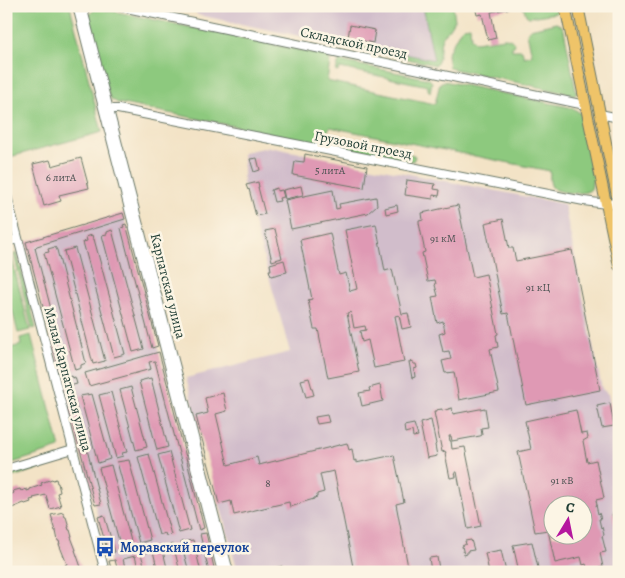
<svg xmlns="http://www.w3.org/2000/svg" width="625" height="578" font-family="Alegreya,serif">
<rect width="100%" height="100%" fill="#fcf5e5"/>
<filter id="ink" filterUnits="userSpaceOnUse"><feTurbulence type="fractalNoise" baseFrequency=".02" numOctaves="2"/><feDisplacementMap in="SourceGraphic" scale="10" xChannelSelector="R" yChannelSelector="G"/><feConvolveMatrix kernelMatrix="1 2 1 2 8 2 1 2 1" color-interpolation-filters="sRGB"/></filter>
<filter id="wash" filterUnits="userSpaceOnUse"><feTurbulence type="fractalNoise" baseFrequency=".0096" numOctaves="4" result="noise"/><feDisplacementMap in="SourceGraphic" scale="20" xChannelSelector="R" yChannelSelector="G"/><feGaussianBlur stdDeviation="1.12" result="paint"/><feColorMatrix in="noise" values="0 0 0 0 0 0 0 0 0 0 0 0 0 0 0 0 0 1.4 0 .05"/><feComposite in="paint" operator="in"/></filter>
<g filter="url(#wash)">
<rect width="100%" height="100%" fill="#f3e3c6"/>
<path fill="#d1bdcb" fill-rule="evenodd" d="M195 6H423L434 60 379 49 374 43 348 38 343 45 198 15 196 13Z
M269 147 564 204 602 389 608 394 619 448V572H238L186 378 290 352 243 183V152ZM552 506H582V536H552Z
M123 213 159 352 215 572H112L110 561 98 517 26 242Z"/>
<path fill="#8dc97e" stroke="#568359" d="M6 6H70L102 132 6 158Z
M423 6H453L455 20 445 34 443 35C438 45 442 57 436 65L365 50V46L366 47 367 45 379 49 434 60Z
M523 6H559V9L556 13 529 17 526 15Z
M98 8 328 56 330 61 327 81 435 104 440 83 444 81 573 108 580 113 582 117 595 180 592 181C592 183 592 187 591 189 586 196 557 193 552 187 549 182 550 176 550 171L330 127 323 138 315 142 118 103 111 99 108 93 89 21C89 14 92 10 98 8Z
M556 23 562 26 564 30 576 91V95L449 68 447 54 460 30 463 27 470 26 471 38 475 42 505 38C509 38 514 41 515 45L512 47V50H522L524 57 532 55 527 33 530 29Z
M340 61 429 79 432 82 430 92 428 90V86L340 68 339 71 336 72 338 64Z
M342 140 414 155 415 157 413 161 340 147 337 145 338 142Z
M9 248 30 330 18 333 6 285V249Z
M17 253 36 328 32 329 14 254Z
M31 335 60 448 6 465V349L21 345 20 338Z
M59 457 61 459 60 462 6 479V473Z"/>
<g id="blocks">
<path fill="#df99b4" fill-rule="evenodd" d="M475 6H517V7L491 12 496 38 488 40 482 14 477 15Z
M350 25 375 30 373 43 348 38Z
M305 154 367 166 364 188 293 175 295 161 304 162Z
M81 158 89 188 59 195 61 201 44 206 33 164 50 160 52 166Z
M257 158 260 170 254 172 250 159Z
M407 180 435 184 434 189 440 190 439 196 433 195V199L405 195Z
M258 182 259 187H258L265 214 256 216 249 189 248 190 246 185Z
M301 186 303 195 285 199 283 190Z
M277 188V191L282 190 284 197 279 198 280 201 274 202 271 190Z
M333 190 336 209 340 208 339 204 376 197 377 205 368 213 291 229 285 200Z
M397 205 398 211 386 214 385 208Z
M458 205 473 277 486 274 498 334 496 335 498 347 490 349 499 392 459 400 454 372 445 373 442 361 451 359 449 351 443 352 439 334 445 332 443 321 437 323 432 297 438 296 435 285 436 284 435 280 428 281 422 253 425 252 419 223V221L423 220 422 213Z
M123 213 125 219 37 246 35 248 67 370 60 372 26 242Z
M503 219 509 248H513L516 261 572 250 600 390 526 405 508 313 503 314 485 223Z
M126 224 158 346 152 348 121 228 124 227 123 225Z
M376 224 385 271 392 269 402 314 408 313 411 327 402 329 399 315 395 316 404 362 374 368 368 340 362 342 360 331 366 330 365 326 354 328 351 312 347 313 359 372 328 378 318 329H314L308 300 312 299 300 240 330 233 339 275 346 273 350 291 357 289 345 230Z
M275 229 282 258 272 261 265 231Z
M112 230 144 349 133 352 102 235 107 234V232Z
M92 235 93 239H94L125 354 114 357 83 242 87 241 86 237Z
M55 247 57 250 86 363 81 365V368L75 370 44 253 49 252 48 249Z
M75 248 105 361 93 364 64 251Z
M284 260 287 272 271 276 269 270H271L270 264Z
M159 352 204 528 199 530 155 361 149 362 151 369 89 386 85 373Z
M413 361V364H416L417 368 414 369 415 377 412 378 409 362Z
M71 376 72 378 75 377 77 384 69 386 70 389 65 390 62 379Z
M151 378 168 447 157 450 139 381Z
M309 378 314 395 306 397 301 380Z
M380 385 383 401 362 406 359 393 370 391 369 388Z
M131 387 147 447 136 450 120 390Z
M111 392 127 452 122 453 123 456 116 458 99 395Z
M223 393 227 411 216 414 228 465 257 457 259 465 347 443 349 450 352 449 354 461 356 460V463L394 455 404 502 396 504 409 572H354L334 471 320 474 324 492 317 494V497L314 498V499L300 503V504L290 507 289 502 234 515 231 501 219 504 196 416 208 413 205 398Z
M92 394 110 459 98 463 80 396Z
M73 395 101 504 95 505 66 397Z
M610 403 614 426 602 428 597 406Z
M452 408 453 414 485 408 488 427 481 428 482 435 480 436 452 441 451 436H449L450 441H451L452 449 465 447 481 526 468 529 457 472H455L456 477 450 478 445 453H446L445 451 442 452 434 412H436V410L442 409V411Z
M576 410 581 434 587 433 588 438 583 441 587 462 596 460 604 498 596 500 597 505H596L598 514 599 513 601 519H599L601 528 602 527 604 535 602 536 606 552 600 553 603 567 588 570 586 564 583 565 581 557 555 563 548 530 535 532 518 452 531 449 525 421ZM552 506H582V536H552Z
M327 415 329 422 317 424 315 417Z
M431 420 436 444 435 445 437 456 427 458 420 423Z
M414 424 418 436 413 437 412 431 405 433 404 426Z
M169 452 190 530 179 533 158 455Z
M149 454 171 535 166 536 165 533 159 535 138 457Z
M129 460 150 540 139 543 117 462Z
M111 465 132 545 121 548 99 468Z
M52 479 53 480 56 479 57 483H58L60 492 57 493 61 506 50 509 46 495 33 498 34 499 30 500 31 502 25 504 24 503 12 508 11 506H6V497L14 493 13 491 20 489 21 491 27 489V491L30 490V489L42 485 41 483Z
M63 512 65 517H66L69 527H68L69 530H70L72 537H71L76 550H75L82 570V572H67L65 565 67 564 59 544H60L59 541H58L56 531H55L52 521H53L51 515Z
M619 512V543H618L612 514Z
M104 515 115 552 108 553 98 517Z
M206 533 215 572H209L200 534Z
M193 540 201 572H189L181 542Z
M471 540 474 550 467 551V554L464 555 462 546 466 544 465 541Z
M532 542 539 572H519L513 545Z
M173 544 180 572H168L162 547Z
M501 550 506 572H489L485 553Z
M153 551 158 572H146L141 554Z
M135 556 139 572H126L123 559Z
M437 557 439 569 431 571 429 558Z
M115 560 118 572H112L109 561Z
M282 566 283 572H263V571Z"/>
</g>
</g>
<g filter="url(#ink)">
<use href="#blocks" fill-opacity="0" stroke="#697767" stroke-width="1"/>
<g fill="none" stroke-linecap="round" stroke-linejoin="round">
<defs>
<path id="minor" d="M77 6 222 572
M82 6 229 572
M117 6 585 105
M105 110 109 109H118L584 201 606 204 619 203
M600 114 619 118
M6 192 105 572
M6 242 18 239
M6 469 73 449"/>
<path id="major" d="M565 6 619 266
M578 6 619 206"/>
</defs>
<use href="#minor" stroke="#697767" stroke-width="10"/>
<use href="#major" stroke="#697767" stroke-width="12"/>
<use href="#minor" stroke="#fff" stroke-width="8"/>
<use href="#major" stroke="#efc469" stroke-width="10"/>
</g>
</g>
<defs>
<symbol id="bus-bare" viewBox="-9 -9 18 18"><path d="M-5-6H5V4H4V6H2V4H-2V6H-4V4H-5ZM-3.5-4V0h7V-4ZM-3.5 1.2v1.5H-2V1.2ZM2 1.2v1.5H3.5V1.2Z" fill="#1a4fb4" stroke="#fcf5e5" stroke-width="2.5" paint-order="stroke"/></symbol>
</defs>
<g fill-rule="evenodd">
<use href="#bus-bare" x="91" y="533" width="28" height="28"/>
</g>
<g text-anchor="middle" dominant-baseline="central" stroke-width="5" stroke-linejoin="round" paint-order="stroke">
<g font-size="11" fill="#4f5454">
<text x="330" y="170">5 литА</text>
<text x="61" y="177">6 литА</text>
<text x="443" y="238">91 кМ</text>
<text x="538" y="287">91 кЦ</text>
<text x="562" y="480">91 кВ</text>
<text x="268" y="483">8</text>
</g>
<g font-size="14" fill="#1f3d34" stroke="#fcf5e5">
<text transform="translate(354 43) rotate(12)">Складской проезд</text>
<text transform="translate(363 145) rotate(11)">Грузовой проезд</text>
<text transform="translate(168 286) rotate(76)">Карпатская улица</text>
<text transform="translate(68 379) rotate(75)">Малая Карпатская улица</text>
</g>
<g font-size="14" font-weight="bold" fill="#164399" stroke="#fcf5e5" text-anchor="start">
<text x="120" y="547">Моравский переулок</text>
</g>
</g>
<rect width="625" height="578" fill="none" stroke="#fcf5e5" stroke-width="25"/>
<g transform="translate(568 520) rotate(10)"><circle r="24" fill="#fcf5e5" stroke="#a4ab9e"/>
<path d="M0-4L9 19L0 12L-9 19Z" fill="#b5179e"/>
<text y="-8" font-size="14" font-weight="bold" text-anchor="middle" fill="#1f3d34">С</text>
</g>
</svg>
